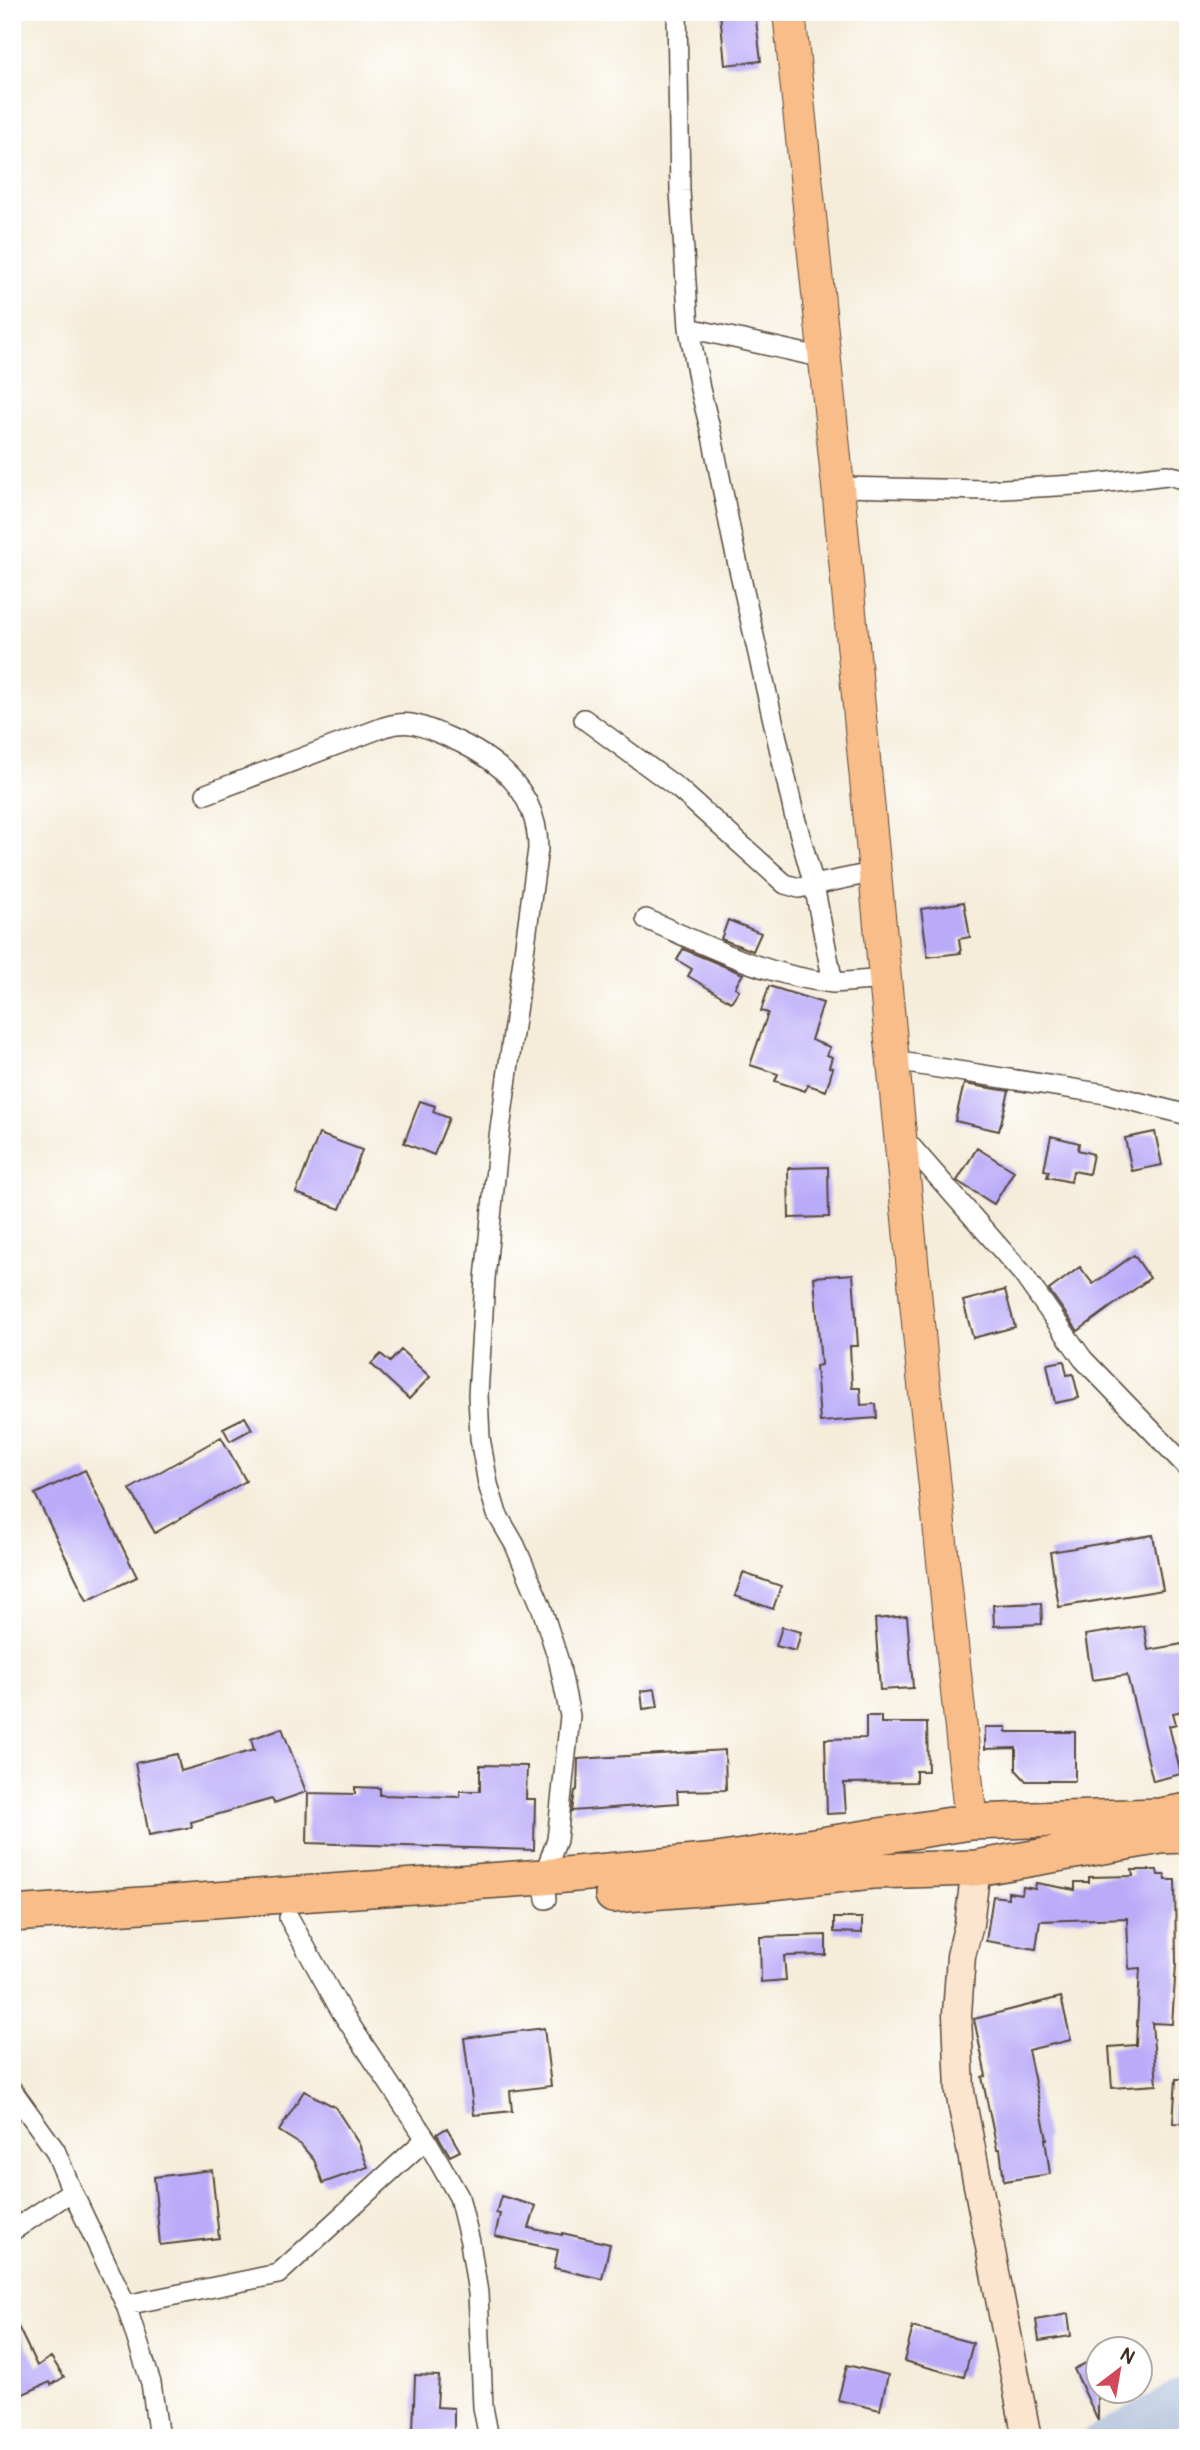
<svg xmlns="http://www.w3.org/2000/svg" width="1200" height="2450" font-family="Pangolin,sans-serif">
<rect width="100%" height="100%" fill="#fff"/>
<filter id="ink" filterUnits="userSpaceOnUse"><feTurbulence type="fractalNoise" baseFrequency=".0143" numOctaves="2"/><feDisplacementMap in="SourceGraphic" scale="14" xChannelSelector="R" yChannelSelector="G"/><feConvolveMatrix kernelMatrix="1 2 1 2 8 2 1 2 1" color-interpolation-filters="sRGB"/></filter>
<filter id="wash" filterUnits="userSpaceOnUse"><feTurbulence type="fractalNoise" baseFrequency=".00686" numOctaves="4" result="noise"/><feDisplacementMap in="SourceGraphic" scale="28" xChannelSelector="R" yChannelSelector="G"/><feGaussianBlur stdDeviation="1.57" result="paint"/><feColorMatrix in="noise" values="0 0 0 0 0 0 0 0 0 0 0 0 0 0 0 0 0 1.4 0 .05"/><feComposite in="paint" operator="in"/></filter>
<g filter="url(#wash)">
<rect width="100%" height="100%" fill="#f5edda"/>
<path fill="#b6c6de" d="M1188 2374V2438H1071Z"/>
<g id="blocks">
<path fill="#baabf8" d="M720 12H755L761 61 725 65Z
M964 902 970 937 959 939 961 953 928 957 921 909Z
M728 920 761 933 753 951 721 939Z
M683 949 743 974 735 987 739 990 731 1002 688 976 692 969 677 960Z
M769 986 823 1003 811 1040 830 1047 827 1055 832 1057 829 1067 833 1068 826 1091 808 1085 805 1091 775 1081 778 1074 750 1065 768 1013 761 1011Z
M964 1084 1009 1091 999 1131 955 1121Z
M420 1101 435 1106 433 1112 449 1118 434 1155 404 1143Z
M1155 1132 1162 1165 1132 1171 1125 1138Z
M319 1134 362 1150 340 1209 296 1193Z
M1051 1136 1079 1143 1078 1150 1093 1154 1089 1174 1073 1171 1071 1182 1047 1177 1049 1171 1044 1170Z
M977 1148 1014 1171 994 1204 957 1181Z
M828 1167 829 1217 789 1218 788 1168Z
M1134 1255 1150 1278 1078 1331 1049 1290 1080 1267 1093 1284Z
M853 1274 858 1346H850L852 1388H860L861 1405 876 1404 877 1418 820 1422 816 1366 821 1365 814 1277Z
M1005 1290 1015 1327 973 1338 963 1301Z
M401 1350 430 1377 409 1399 371 1364 381 1354 390 1362Z
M1064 1361 1067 1375 1073 1374 1079 1398 1055 1403 1047 1364Z
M245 1417 252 1429 230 1441 223 1428Z
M221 1437 246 1481 155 1533 130 1489Z
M85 1470 137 1577 87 1601 35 1494Z
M1153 1535 1163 1590 1059 1607 1050 1552Z
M743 1573 781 1586 773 1609 735 1596Z
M1041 1603 1042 1624 994 1626 993 1605Z
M907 1616 913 1688 880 1690 875 1619Z
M1144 1626 1148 1650 1188 1643V1710L1173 1713 1176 1724 1169 1726 1181 1774 1153 1781 1127 1675 1092 1680 1085 1635Z
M782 1627 801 1632 796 1651 776 1646Z
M655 1689 658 1707 643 1709 641 1691Z
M866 1716H881V1723H927L928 1771H916V1782L844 1783 846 1813 827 1814 825 1739 866 1738Z
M985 1727H1006V1732H1075V1781H1026L1016 1770V1748L985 1749Z
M282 1728 306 1792 274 1803 272 1799 191 1822 192 1827 149 1835 135 1763 177 1754 181 1771 254 1750 251 1739Z
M725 1750 726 1790 677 1791 678 1803 572 1811 575 1791 577 1790 578 1759Z
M480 1765 527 1766 526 1799H535L534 1850 307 1843 308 1793 355 1794V1787L380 1788V1795L460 1797V1791H480Z
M1132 1870H1157L1158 1875H1165L1166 1880H1175L1176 1964 1172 2024 1152 2023 1157 2085 1112 2088 1109 2047 1136 2045 1140 1968 1129 1969 1127 1918 1040 1921 1036 1949 986 1941 993 1896 1008 1898V1892L1022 1894 1023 1887 1035 1889 1036 1883 1075 1890V1882H1089V1877L1133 1876Z
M834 1918H862V1933L834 1932Z
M826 1935V1955L784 1956 786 1980 761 1982 760 1937Z
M1061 1997 1071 2040 1028 2050 1047 2139H1045L1050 2174 1004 2181 1000 2149H997L982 2077 986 2076 974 2019Z
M544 2028 551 2086 510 2091 512 2111 474 2115 464 2038Z
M1176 2079H1188V2124L1173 2123Z
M304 2091 335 2107 359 2144 368 2167 323 2183 314 2160 301 2145 279 2131Z
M447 2128 460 2151 450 2156 437 2134Z
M212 2170 219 2238 160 2245 154 2177Z
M501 2196 536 2206 529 2228 562 2235V2233L610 2244 602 2279 554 2268 558 2250 495 2236 500 2214 496 2213Z
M12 2314 37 2366 51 2357 64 2377 51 2385 50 2382 12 2399Z
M1068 2314 1071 2336 1039 2341 1036 2320Z
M913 2327 973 2343 964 2377 904 2361Z
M1098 2357V2421L1074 2369Z
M847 2365 888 2375 880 2410 838 2400Z
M415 2375 439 2376 437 2407 454 2408V2431H413Z"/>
</g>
</g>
<g filter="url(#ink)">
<use href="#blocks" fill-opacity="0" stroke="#57473a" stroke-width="2"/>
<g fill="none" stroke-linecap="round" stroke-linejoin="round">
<defs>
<path id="street" d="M689 328 824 358
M838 487 987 490 1092 484 1167 475 1188 480
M584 719 679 789 785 884 799 888 876 872
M206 794 384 727C410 719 422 726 446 736 496 757 538 790 538 849L499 1137 485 1279 478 1395 480 1438 488 1484 497 1514 515 1545 541 1606 559 1662 570 1716 557 1840 543 1877 546 1899
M646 919C710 947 763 975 833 983L814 885 794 814 732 538 712 436 700 389 689 328 680 191 677 12
M833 983 886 979
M894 1061 1106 1094 1188 1115
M901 1135 1022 1273 1083 1359 1188 1468
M289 1918 341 2011 426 2139 459 2197 470 2242 478 2293 483 2407 489 2438
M12 2090 55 2150 72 2191 12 2231
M72 2191 126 2305 151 2383 159 2438
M126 2305 278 2274 426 2139"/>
<path id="secondary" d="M976 1868 969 1924 961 1956 957 2014 960 2092 1027 2438"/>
<path id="primary" d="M789 12 838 487 923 1375 971 1822"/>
<path id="highway" d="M613 1895 762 1883 872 1871 976 1868 1161 1836 1183 1835
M12 1914 543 1877 717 1861 971 1822 1160 1816 1188 1811"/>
</defs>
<use href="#street" stroke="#57473a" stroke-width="22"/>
<use href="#secondary" stroke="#57473a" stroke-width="31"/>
<use href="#primary" stroke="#57473a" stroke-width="34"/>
<use href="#highway" stroke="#57473a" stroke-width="38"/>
<use href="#street" stroke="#fff" stroke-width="19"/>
<use href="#secondary" stroke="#fce5cf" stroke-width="28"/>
<use href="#primary" stroke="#f8bd88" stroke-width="32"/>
<use href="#highway" stroke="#f8bd88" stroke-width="35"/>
</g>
</g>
<rect width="1200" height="2450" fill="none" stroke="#fff" stroke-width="42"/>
<g transform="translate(1119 2370) rotate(31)"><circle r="33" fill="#ffffff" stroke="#b1aaa5" stroke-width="2"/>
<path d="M0-5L12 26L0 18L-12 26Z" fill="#d1495b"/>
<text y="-10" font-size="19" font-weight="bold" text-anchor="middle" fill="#3b2a1e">N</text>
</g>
</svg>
